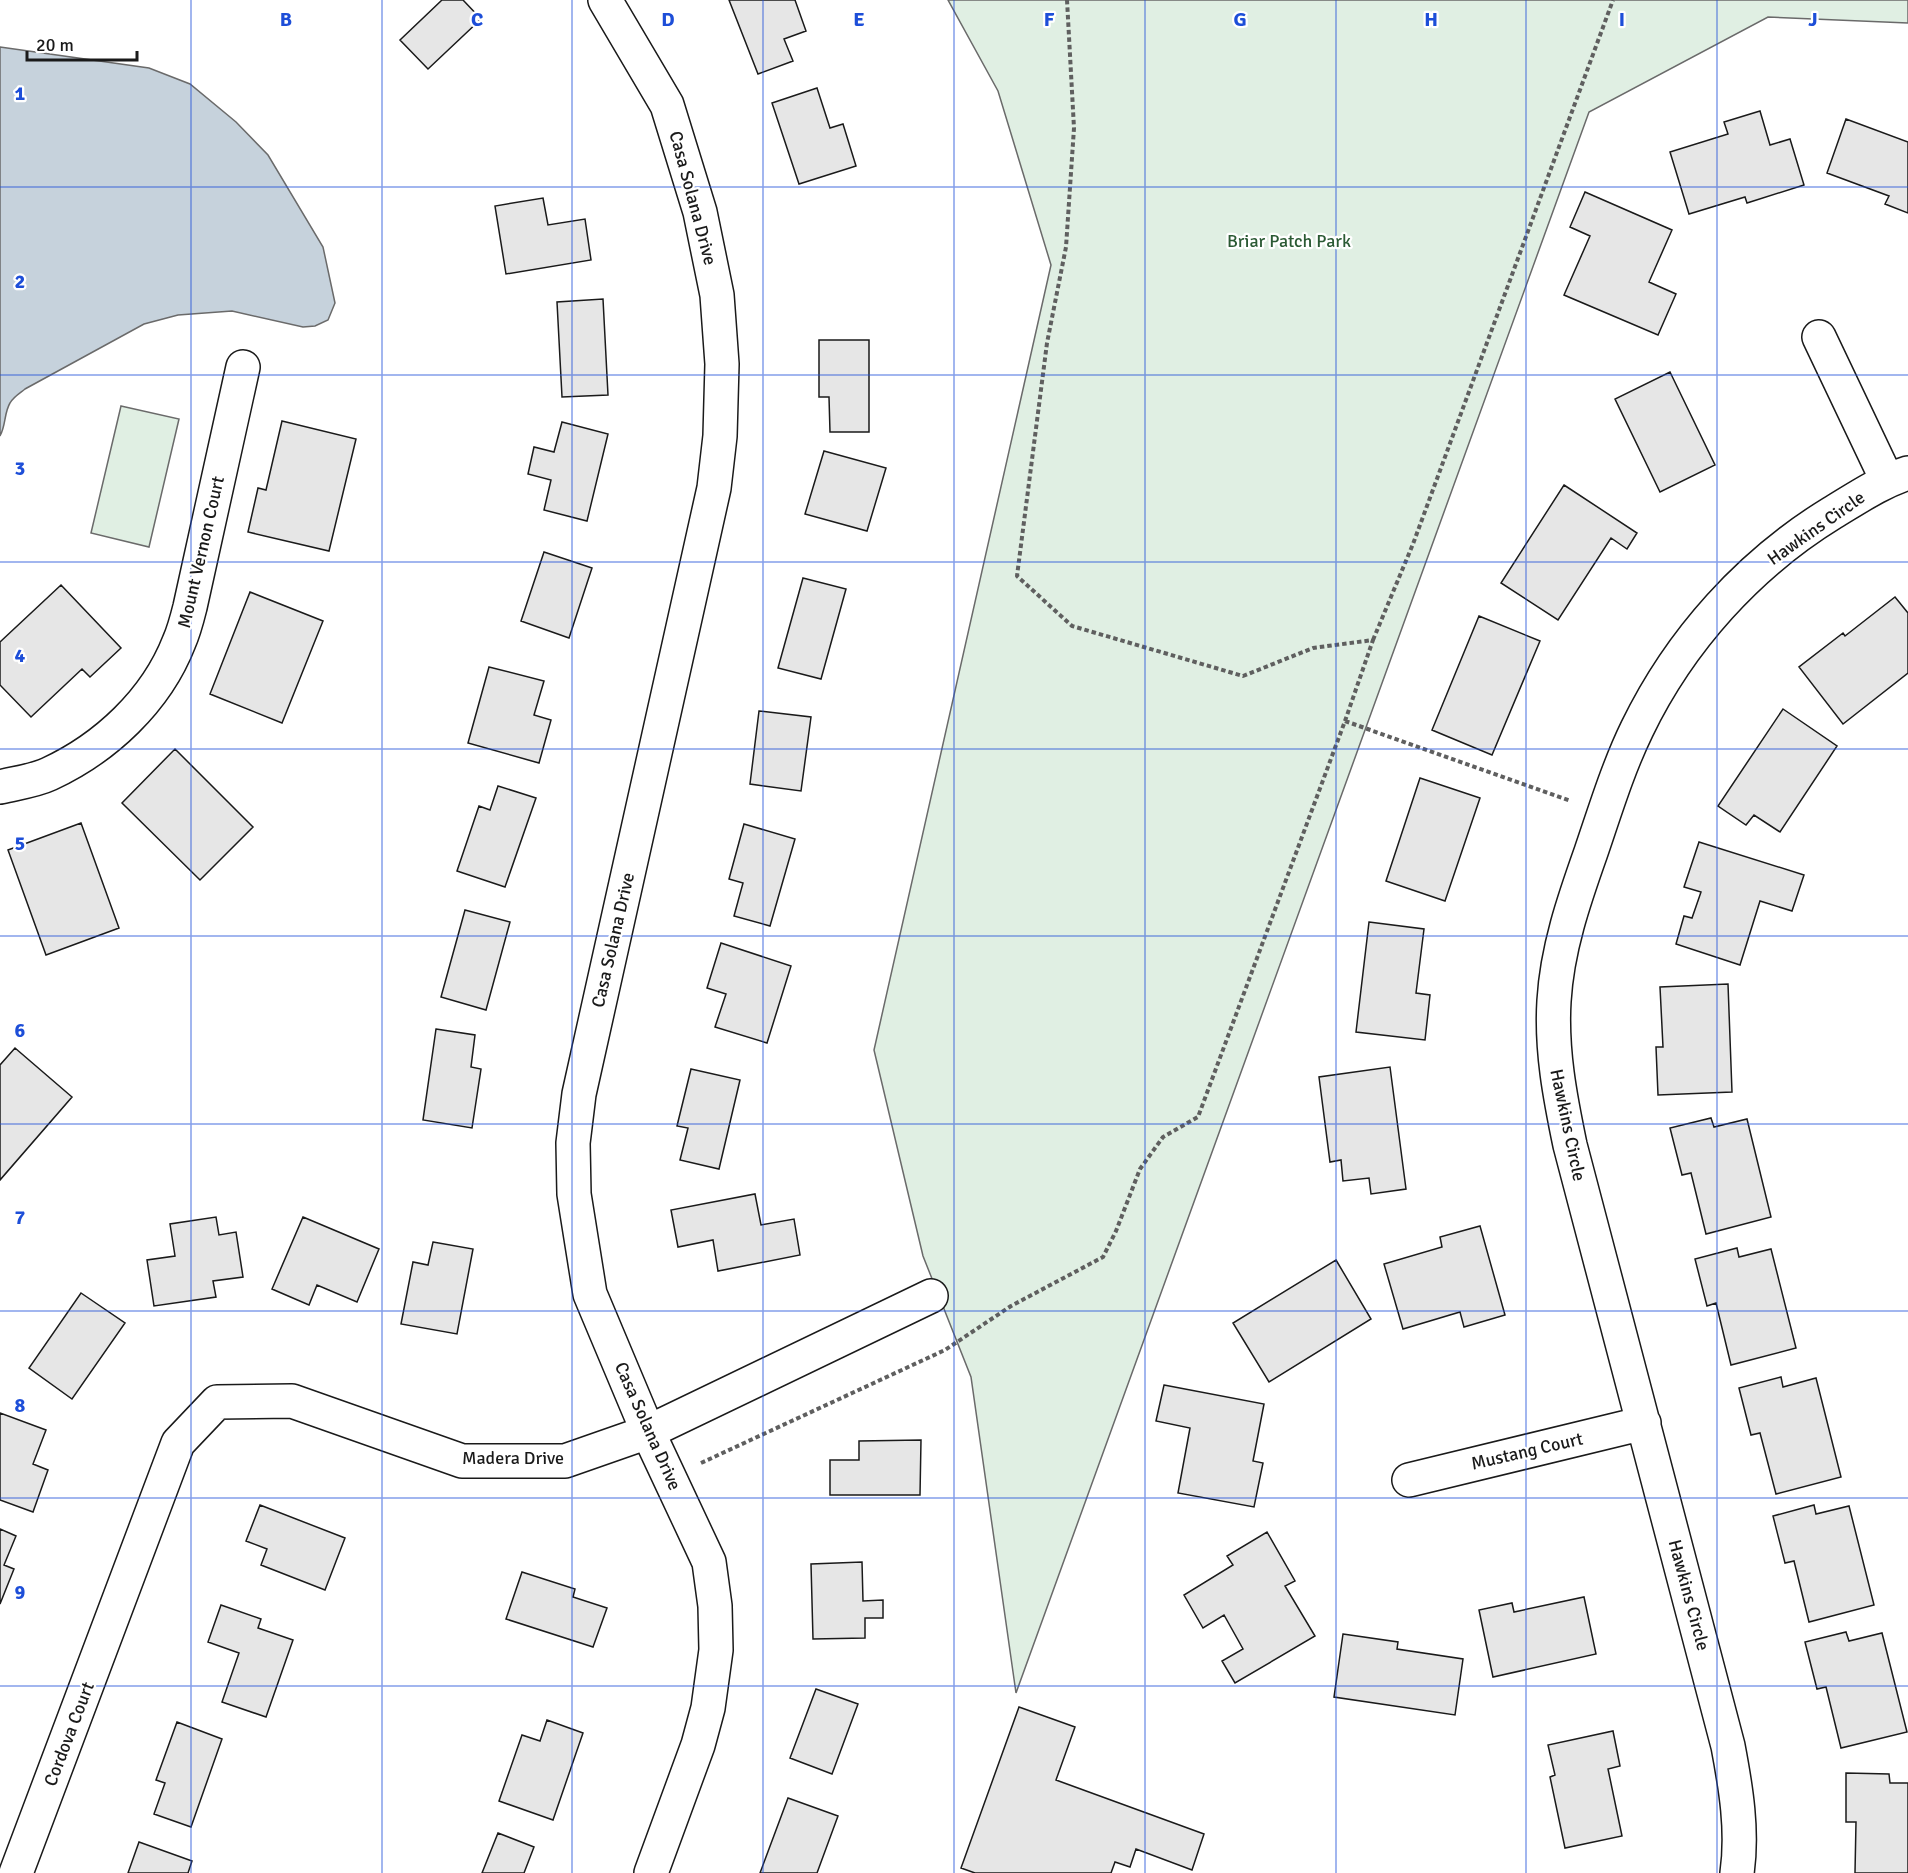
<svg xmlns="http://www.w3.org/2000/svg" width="1908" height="1873" font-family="Signika,sans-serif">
<rect width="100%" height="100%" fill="#fff"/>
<path fill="#e0efe3" stroke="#6a6a6a" stroke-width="1.5" d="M948 0H1908V23L1768 17 1589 112 1016 1693 971 1377 923 1256 874 1050 1051 265 998 91Z
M121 406 179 419 149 547 91 533Z"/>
<path fill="#c6d2dc" stroke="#6a6a6a" stroke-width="1.5" d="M0 47 149 68 190 84 236 122 268 155 323 247 335 303 328 320 315 326 303 327 232 311 178 315 144 324 25 389C20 393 13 397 10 403 4 413 6 425 0 436Z"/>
<path fill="#e6e6e6" stroke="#1a1a1a" stroke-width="1.5" d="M442 0H463L481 19 428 69 400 40Z
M729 0H795L806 31 784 39 793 61 758 74Z
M817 88 830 128 843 124 856 166 799 184 772 103Z
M1760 111 1770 145 1790 139 1804 185 1747 203 1745 197 1689 214 1670 152 1728 134 1724 122Z
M1846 119 1908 142V213L1885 204 1889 196 1827 173Z
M1585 192 1672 230 1649 282 1676 294 1658 335 1564 295 1590 236 1570 227Z
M543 198 548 225 585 219 591 260 506 274 495 206Z
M603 299 608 395 562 397 557 302Z
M819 340H869V432H830L829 397H819Z
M1670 372 1715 465 1660 492 1615 399Z
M282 421 356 439 329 551 248 532 258 488 266 490Z
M562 422 608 434 587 521 544 510 551 480 528 474 534 447 554 452Z
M824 451 886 468 867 531 805 514Z
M1564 485 1637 533 1627 549 1611 538 1558 620 1501 583Z
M544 552 592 568 569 638 521 621Z
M803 578 846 589 821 679 778 668Z
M61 585 121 648 90 677 82 669 31 717 0 685V642Z
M250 592 323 621 282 723 210 694Z
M1895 597 1908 613V673L1843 724 1799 667 1843 633 1845 636Z
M1479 616 1540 641 1492 755 1432 730Z
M489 667 544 681 534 715 551 720 539 763 468 743Z
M1783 709 1837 746 1780 832 1754 815 1746 825 1718 806Z
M759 711 811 717 801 791 750 784Z
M175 749 253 827 200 880 122 803Z
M1420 778 1480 798 1445 901 1386 881Z
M498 786 536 798 505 887 457 871 479 806 490 810Z
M81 823 119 928 46 955 8 850Z
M744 824 795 839 770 926 734 916 743 883 729 879Z
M1699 842 1804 875 1792 911 1760 901 1740 965 1676 944 1684 916 1692 918 1701 892 1684 887Z
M465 910 510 922 486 1010 441 997Z
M1369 922 1424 929 1416 993 1430 995 1425 1040 1356 1032Z
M721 943 791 966 767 1043 715 1027 726 994 707 988Z
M1728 984 1732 1092 1658 1095 1656 1047H1663L1660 987Z
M436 1029 475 1035 471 1067 481 1069 472 1128 423 1120Z
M15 1048 72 1097 0 1180V1065Z
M1390 1067 1406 1189 1371 1194 1369 1178 1343 1181 1341 1160 1330 1162 1319 1077Z
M691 1069 740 1080 719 1169 680 1160 688 1128 677 1126Z
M1711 1118 1714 1127 1747 1119 1771 1217 1706 1234 1691 1173 1682 1175 1670 1128Z
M755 1194 761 1225 794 1219 800 1255 718 1271 713 1240 678 1247 671 1210Z
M216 1217 219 1235 236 1232 243 1277 213 1281 216 1297 154 1306 147 1260 175 1256 170 1224Z
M303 1217 379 1249 357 1302 317 1285 309 1305 272 1289Z
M1480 1226 1505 1315 1464 1327 1460 1312 1403 1329 1384 1264 1442 1247 1440 1237Z
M433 1242 473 1249 457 1334 401 1324 413 1262 428 1265Z
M1737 1248 1739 1257 1771 1249 1796 1348 1731 1365 1716 1303 1707 1306 1695 1259Z
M1336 1260 1371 1319 1269 1382 1233 1323Z
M81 1293 125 1323 72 1399 29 1368Z
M1781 1377 1783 1387 1816 1378 1841 1477 1776 1494 1760 1433 1751 1435 1739 1388Z
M1164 1385 1264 1404 1253 1461 1263 1463 1254 1507 1178 1493 1190 1428 1156 1421Z
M0 1413 46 1430 33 1464 48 1470 33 1512 0 1500Z
M921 1440 920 1495H830V1460H859V1441Z
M260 1505 345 1538 325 1590 261 1565 267 1549 246 1541Z
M1814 1505 1816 1514 1849 1506 1874 1605 1809 1622 1794 1561 1785 1563 1773 1516Z
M0 1529 16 1536 4 1565 14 1569 0 1604Z
M1267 1532 1295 1581 1285 1586 1315 1636 1235 1683 1222 1661 1243 1649 1224 1615 1203 1628 1184 1595 1233 1565 1227 1556Z
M862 1562 863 1601 883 1600V1618H865V1638L813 1639 811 1564Z
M522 1572 575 1589 573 1597 607 1608 593 1647 506 1619Z
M1584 1597 1596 1654 1493 1677 1479 1610 1512 1603 1514 1612Z
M221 1605 261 1619 258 1628 293 1640 266 1717 222 1702 239 1653 208 1642Z
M1846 1632 1849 1641 1882 1633 1907 1732 1841 1748 1826 1687 1817 1689 1805 1642Z
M1343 1634 1398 1642 1397 1649 1463 1659 1455 1715 1334 1697Z
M816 1689 858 1704 832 1774 790 1758Z
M1019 1707 1075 1727 1056 1780 1204 1834 1192 1870 1136 1849 1130 1867 1115 1862 1111 1873H975L961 1868Z
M547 1720 583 1733 553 1820 499 1801 522 1735 540 1741Z
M177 1722 222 1739 191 1827 154 1814 165 1783 156 1780Z
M1613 1731 1620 1766 1608 1769 1622 1836 1565 1848 1550 1777 1555 1775 1548 1745Z
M1846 1773 1889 1774 1890 1783H1908V1873H1855L1856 1822H1846Z
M788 1798 838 1816 817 1873H760Z
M498 1833 534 1847 524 1873H482Z
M139 1842 192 1861 188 1873H128Z"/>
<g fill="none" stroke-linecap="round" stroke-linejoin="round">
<defs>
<path id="minor" d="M605 0 667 105 700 212 717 295 722 364 720 436 714 488 579 1094 573 1143 574 1194 590 1294 648 1432 709 1562 715 1606 716 1650 708 1708 698 1745 651 1873
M1819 337 1887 480
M0 787C16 783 34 781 49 774 105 748 156 701 179 642 184 631 187 619 190 607L243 367
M1409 1480 1644 1423
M16 1873 178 1443 217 1402 292 1401 462 1461H565L648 1432 931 1296
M1737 1873C1743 1831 1736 1788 1728 1746L1570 1145C1560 1097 1551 1050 1554 1001 1557 949 1574 900 1591 852 1605 811 1618 768 1637 729 1680 640 1749 564 1832 513 1857 498 1880 482 1908 473"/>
</defs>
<use href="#minor" stroke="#1a1a1a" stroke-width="36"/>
<path stroke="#5f5f5f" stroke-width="4" stroke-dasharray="4.5 3" stroke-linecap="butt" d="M1373 640 1413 544 1613 0
M1345 721 1571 801
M701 1463 945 1350 1011 1306 1103 1257 1116 1231 1140 1169 1163 1137 1198 1117 1345 721 1373 640 1313 648 1243 676 1072 626 1017 576 1047 343 1066 247 1074 128 1067 0"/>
<use href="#minor" stroke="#fff" stroke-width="33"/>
</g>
<path fill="none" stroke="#1d4ed8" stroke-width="1.5" stroke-opacity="0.55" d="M191 0V1873M382 0V1873M572 0V1873M763 0V1873M954 0V1873M1145 0V1873M1336 0V1873M1526 0V1873M1717 0V1873M0 187H1908M0 375H1908M0 562H1908M0 749H1908M0 936H1908M0 1124H1908M0 1311H1908M0 1498H1908M0 1686H1908"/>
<g text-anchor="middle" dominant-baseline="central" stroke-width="4.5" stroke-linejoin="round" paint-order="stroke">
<g font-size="18" fill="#1a1a1a" stroke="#fff">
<text transform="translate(693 198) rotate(75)">Casa Solana Drive</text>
<text transform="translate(1816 528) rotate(-35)">Hawkins Circle</text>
<text transform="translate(201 552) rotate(-77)">Mount Vernon Court</text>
<text transform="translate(613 940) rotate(-77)">Casa Solana Drive</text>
<text transform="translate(1568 1125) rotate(78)">Hawkins Circle</text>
<text transform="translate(648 1426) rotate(66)">Casa Solana Drive</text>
<text transform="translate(1527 1451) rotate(-13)">Mustang Court</text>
<text x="513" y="1458">Madera Drive</text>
<text transform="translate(1689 1595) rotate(75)">Hawkins Circle</text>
<text transform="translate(69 1734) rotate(-69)">Cordova Court</text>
</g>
<g font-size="18" fill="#2b5a34" stroke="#fff">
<text x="1289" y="241">Briar Patch Park</text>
</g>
</g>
<g font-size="20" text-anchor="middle" font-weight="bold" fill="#1d4ed8" stroke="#fff" stroke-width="4.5" stroke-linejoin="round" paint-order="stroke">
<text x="286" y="26">B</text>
<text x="477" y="26">C</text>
<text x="668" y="26">D</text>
<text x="859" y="26">E</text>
<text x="1049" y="26">F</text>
<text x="1240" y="26">G</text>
<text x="1431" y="26">H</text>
<text x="1622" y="26">I</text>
<text x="1813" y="26">J</text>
<text x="20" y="100">1</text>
<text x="20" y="288">2</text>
<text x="20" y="475">3</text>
<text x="20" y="662">4</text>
<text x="20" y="850">5</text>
<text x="20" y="1037">6</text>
<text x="20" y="1224">7</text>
<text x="20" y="1412">8</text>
<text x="20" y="1599">9</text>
</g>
<path d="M27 51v9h110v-9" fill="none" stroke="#1a1a1a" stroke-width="3"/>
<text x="36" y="51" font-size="18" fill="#1a1a1a" stroke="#ffffff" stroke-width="4.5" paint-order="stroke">20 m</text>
</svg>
